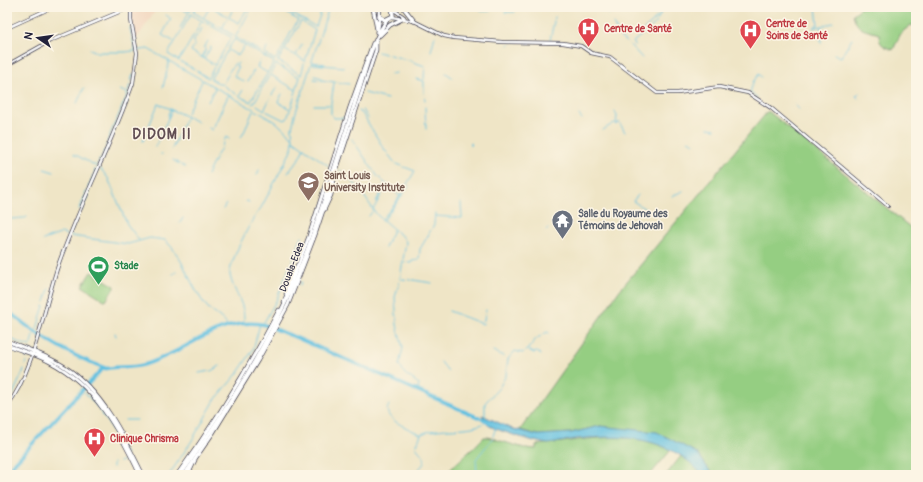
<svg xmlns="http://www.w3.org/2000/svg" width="923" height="482" font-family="Pangolin,sans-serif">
<rect width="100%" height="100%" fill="#fcf5e5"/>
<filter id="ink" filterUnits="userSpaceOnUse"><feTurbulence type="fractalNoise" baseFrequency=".025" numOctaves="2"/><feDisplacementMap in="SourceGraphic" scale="8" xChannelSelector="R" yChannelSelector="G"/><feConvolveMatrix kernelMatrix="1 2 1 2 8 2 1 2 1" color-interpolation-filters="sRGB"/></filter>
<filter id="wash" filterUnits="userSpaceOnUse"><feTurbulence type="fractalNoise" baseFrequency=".012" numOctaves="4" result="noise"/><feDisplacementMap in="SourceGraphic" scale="16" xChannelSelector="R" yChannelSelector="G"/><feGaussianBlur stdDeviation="0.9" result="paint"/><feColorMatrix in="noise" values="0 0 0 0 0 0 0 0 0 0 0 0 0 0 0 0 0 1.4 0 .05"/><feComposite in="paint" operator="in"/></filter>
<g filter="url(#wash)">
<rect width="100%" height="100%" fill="#efe5c6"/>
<path fill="#f2d5bd" d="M130 7H152L156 10 137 38 134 39Z"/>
<path fill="#95ce82" stroke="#5c785e" d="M861 7H916V26L911 25 901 33 893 50C883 46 879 45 879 34 864 29 858 32 853 14L860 9Z
M768 111 916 232V475H713L697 453 600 426 571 433 538 435 520 430 619 291Z
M91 272 115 286 106 301 82 286Z
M484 437H488L524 448 536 449V445C581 441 629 428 671 450L650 475H445C457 461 472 451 484 437Z
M681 456 694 465 702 475H666Z"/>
<path fill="#63c1e1" stroke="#42728e" d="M482 415 510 428 538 435 571 433 600 426 657 432 697 453 713 475H702C671 437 623 434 576 439 567 440 558 443 549 444 541 444 495 430 488 425 486 423 484 418 482 415Z"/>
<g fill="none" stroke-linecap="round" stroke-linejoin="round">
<path stroke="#63c1e1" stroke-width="1" d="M179 7 189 13
M184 7 190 11 192 7
M196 7 193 12 233 35
M216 7 215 9 227 16
M276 7 287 13
M281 7 288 11
M603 7 609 14
M252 8V7
M663 8 664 7
M481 11H490
M289 12 316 27 320 15
M505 12H515
M288 14 298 20
M320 14 321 10
M166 15 171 19 162 35 173 41
M192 15 231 37
M204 17 210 7
M228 17 239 23 248 7
M229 17 234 7
M656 22 663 9
M613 24 621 38 626 42
M242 25 251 9
M814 26 818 25 816 7
M821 27V43
M130 28 135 49
M180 28 188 14
M813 28 833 23
M222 29 227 19
M292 31 298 20
M196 32 201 22
M199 34 202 28
M197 35 193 42 195 44 191 51 215 65
M637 35 653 22 657 16
M236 36 241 27
M235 37 246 43
M234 39 274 62
M550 40 555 17
M247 44 261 52
M629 44 642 58
M508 45 510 44
M635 45 633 42 656 23
M225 48 231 38
M283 48 291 32
M90 49 97 52H125L148 49 276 122 293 138
M186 49 194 35
M228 49 234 40
M285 49 301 21 315 30 305 61
M228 50 238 56 245 45
M285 50 296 56
M431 51 435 36
M378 52 385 54
M264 53 275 60
M265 53 267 48
M387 54 396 57
M834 54 841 57 852 39
M296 55 302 45
M297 56 305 61
M202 57 206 50 204 48 208 41
M397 57 412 61
M204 59 211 47
M219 59 224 50
M276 59 282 49
M179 60 185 50
M179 61 168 54 191 14
M260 61 257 67 268 73
M278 61 289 67
M278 61 284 50
M181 62 194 69
M312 62 325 64
M413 62 425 66 424 79
M238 63 236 66 238 68 234 76 244 82
M312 64 344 67
M215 65 218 60
M218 67 227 51
M290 68 301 75
M167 69 169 61
M197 71 208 78
M268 72 274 63
M228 73 235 63
M446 73 452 77
M391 74 396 73
M271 75 296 90
M301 75 304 64
M315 76 322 78
M209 77 214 67
M211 78 217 68
M211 79 222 85 228 75
M314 79 349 84
M416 79 424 81V90
M248 81 254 70
M224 86 236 94
M163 87 167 71
M120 90 127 93
M296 90 300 77
M128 91 133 75
M257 91 267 74
M260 91 276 64 299 77
M424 91 425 100
M365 93 387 99
M282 94 278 102 290 109
M240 95 243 90
M272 95 277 87
M239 96 251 102
M757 97 750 93 753 82 759 74 761 77
M858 98 856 96 859 93
M251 101 257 91
M208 102 215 88
M77 103 84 88
M331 103 334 83
M253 104 260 93
M331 104V114L334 118H344
M257 105 263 109
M314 105H329
M795 105 799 109
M425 107 426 129
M291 108 296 91
M171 110 176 112
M264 110 270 99
M363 110 368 118
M266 111 284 120 287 119 290 110
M358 111 362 113 384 149 395 163
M177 112 198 122
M615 112 617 116 616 124
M187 113 202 81
M168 115 170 109
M579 115 582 119
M184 121 187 117
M114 126 128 93
M246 127 253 111
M209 128 212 130
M213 128 228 96
M708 128 715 129
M603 130 614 123 616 125 619 122 625 132
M241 138 246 128
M352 139 373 170
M688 140 694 143
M143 141 158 104 171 109
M224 141 226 137 229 139
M294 141 329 166
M107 142 113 127
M105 146 107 144
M222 146 223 143
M470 146 471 143
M155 147 172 110
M172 149 184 122
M103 153 104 150
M74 154 96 166
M161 154H162
M101 157 102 155
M216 157 221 148
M173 160 179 164
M97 164 100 159
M397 164 402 166
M181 165 185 167
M100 168 108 178 127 224 139 240
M44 169 54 172
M340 170 358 187 377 215 404 238 406 242 399 284 395 297 397 325 403 348 399 365 405 374 419 384 418 391
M374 171 378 177
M94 173 96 167
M288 173 298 160 304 148
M207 175 215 159
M257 175 259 170
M92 177 93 175
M396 193 400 196
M85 194 92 179
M638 195 633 201 645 209
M672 196 683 191
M246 201 249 202
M376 202 385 183 380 178
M83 206 89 193
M79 209 85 196
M223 209 226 204
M82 210V208
M373 210 387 184
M369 216 372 212
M435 216 462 218 461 203
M25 218 27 217
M11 219 24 218
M382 219 395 204 415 171 404 167
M383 221 409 186
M180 223 183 218
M61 233 66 235
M429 233 434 225 435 213
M544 233 548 229
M71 236 128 244 150 238 165 240C185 258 190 288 208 308 215 315 223 317 228 327
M43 240 60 234
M385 248 393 230
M404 262 412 263V261L419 260 420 249 429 234
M173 274 176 272
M402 279 411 280
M413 280 432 283
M300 285 301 282
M45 302 49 289
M449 311 483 324 486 310
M40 318 44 306
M243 324C248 307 233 292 230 275 228 264 253 216 261 208L292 149 293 141 292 128 295 115 329 7
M263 324 276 301 302 237
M38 326 40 319
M37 329 38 327
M115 333 116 336
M35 334 36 332
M7 337V338
M9 338 22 344
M23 344 30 346
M31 344 33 335
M7 347 18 352
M528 350 534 353 537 352 541 355
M493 351 503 356
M25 355 27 358
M441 362 448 371
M25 365 26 362
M211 371 220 366
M23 372 24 369
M199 373 210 371
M85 393 95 404
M12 396 23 372
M7 403 11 397
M95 404 103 416
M389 405C379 419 411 429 420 434
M7 408 9 406
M485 416V403L499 388 506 375 508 359 515 351 522 353 527 350 536 339 547 332 549 333
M104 417 118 439
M125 420H137
M493 436 496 427
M119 442 126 454
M129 461 132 465
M119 462 122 461
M113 463V467
M169 475 191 442 215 400 237 374 253 350 260 324
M411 475C415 470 427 466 424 458 423 454 418 451 416 447L421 434C442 425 467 433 487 422
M477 475 476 459 493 438"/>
<path stroke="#63c1e1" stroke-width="3.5" d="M7 310C36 335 69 355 105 368
M7 471 101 370C114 365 129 369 143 365 183 354 217 318 261 324 271 326 281 332 290 335L489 422"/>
</g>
</g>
<g filter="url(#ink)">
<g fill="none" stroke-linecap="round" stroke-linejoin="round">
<defs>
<path id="secondary" d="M394 10 404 17
M392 17 414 21 444 36 454 38 502 42 563 43 581 46 591 53 610 57 657 93H678L719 87 748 93 771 108 888 206
M7 28 53 7
M7 65 50 41 131 7
M7 406C35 371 44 304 60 260 82 200 112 143 133 83L137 53 131 20V7"/>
<path id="primary" d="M324 210 331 195 334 180
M286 294 289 280 298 264
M284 302 309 236 350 107 373 43
M7 341C27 349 48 356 65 367 102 391 124 436 143 475
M7 345C21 351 36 354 50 362 95 385 119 430 140 475
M177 475C215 423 249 367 279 310
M184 475 213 433 258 360 288 305 315 235 376 50V42
M188 475 195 460"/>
<path id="highway" d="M373 7 377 29
M380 7 379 16 385 20 393 16 392 7
M403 7 414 21
M377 32 380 17
M380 35 390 25 404 18
M180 475C234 401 283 322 313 234 329 187 343 140 358 93 366 69 372 41 387 20"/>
</defs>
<use href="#secondary" stroke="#413f50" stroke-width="4"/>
<use href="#primary" stroke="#413f50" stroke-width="4.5"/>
<use href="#highway" stroke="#413f50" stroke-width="5"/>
<use href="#secondary" stroke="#fff" stroke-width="2.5"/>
<use href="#primary" stroke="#fff" stroke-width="3"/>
<use href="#highway" stroke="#fff" stroke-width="3.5"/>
</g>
</g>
<defs>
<symbol id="hospital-pin" viewBox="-11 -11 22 30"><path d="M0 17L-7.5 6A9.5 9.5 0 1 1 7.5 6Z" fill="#e0444e" stroke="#fcf5e5"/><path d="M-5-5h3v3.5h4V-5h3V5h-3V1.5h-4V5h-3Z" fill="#fff"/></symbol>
<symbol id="university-pin" viewBox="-11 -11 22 30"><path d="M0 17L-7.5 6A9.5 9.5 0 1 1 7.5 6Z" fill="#8d6e63" stroke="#fcf5e5"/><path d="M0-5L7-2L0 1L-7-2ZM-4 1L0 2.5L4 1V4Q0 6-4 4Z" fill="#fff"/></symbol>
<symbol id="temple-pin" viewBox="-11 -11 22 30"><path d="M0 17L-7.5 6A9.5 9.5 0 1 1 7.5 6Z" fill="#6b7280" stroke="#fcf5e5"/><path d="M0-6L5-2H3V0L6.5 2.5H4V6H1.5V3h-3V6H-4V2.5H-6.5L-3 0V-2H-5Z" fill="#fff"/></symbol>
<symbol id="stadium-pin" viewBox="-11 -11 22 30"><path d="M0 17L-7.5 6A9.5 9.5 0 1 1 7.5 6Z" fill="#2e9e5b" stroke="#fcf5e5"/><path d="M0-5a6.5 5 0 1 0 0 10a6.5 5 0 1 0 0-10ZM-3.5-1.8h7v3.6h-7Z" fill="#fff"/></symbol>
</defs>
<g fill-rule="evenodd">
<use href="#hospital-pin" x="576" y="16" width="25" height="34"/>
<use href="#hospital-pin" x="738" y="18" width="25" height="34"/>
<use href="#university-pin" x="296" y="170" width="25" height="34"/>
<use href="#temple-pin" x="550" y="208" width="25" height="34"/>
<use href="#stadium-pin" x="86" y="254" width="25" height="34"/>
<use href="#hospital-pin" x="82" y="426" width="25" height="34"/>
</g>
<g text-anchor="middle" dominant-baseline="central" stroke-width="3" stroke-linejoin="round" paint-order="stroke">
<g font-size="10" font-weight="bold" fill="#be3a42" stroke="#fcf5e5" text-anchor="start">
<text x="766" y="24">Centre de<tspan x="766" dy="12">Soins de Santé</tspan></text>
<text x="604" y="29">Centre de Santé</text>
<text x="110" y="439">Clinique Chrisma</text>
</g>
<g font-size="10" font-weight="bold" fill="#785e54" stroke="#fcf5e5" text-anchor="start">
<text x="324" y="176">Saint Louis<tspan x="324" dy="12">University Institute</tspan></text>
</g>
<g font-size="10" font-weight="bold" fill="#5b616d" stroke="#fcf5e5" text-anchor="start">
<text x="578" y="214">Salle du Royaume des<tspan x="578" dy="12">Témoins de Jehovah</tspan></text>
</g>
<g font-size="10" font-weight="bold" fill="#27864d" stroke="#fcf5e5" text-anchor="start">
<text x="114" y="266">Stade</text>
</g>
<g font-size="10" fill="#22223b" stroke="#fcf5e5">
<text transform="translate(292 267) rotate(-69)">Douala-Edea</text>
</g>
<g font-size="14" font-weight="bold" letter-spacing="1" fill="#624e54" stroke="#fcf5e5">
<text x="162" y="134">DIDOM II</text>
</g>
</g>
<rect width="923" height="482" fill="none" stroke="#fcf5e5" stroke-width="24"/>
<g transform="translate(38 38) rotate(283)" stroke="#fcf5e5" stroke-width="3" paint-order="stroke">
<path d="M0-3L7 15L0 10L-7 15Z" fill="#22223b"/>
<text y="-6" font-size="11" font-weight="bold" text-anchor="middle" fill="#22223b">N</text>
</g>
</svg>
